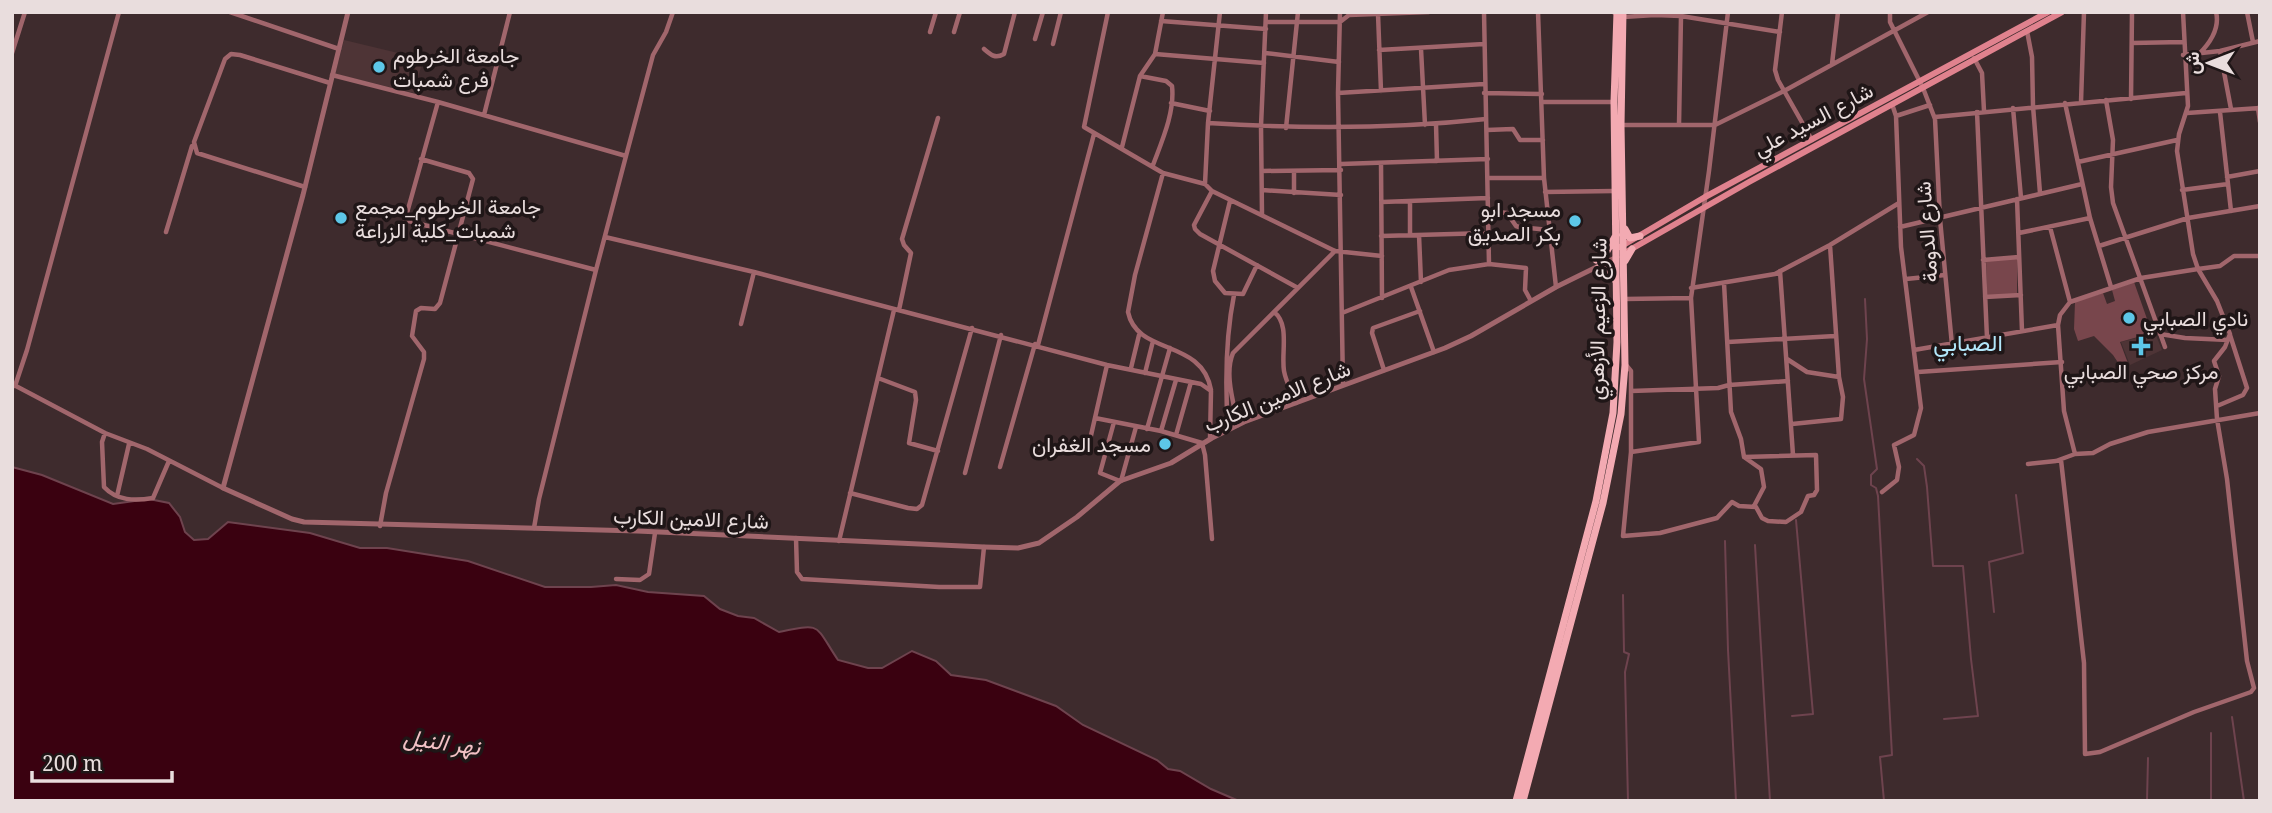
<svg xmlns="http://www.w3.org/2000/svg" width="2272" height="813" font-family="'Noto Serif',Vazirmatn,serif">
<rect width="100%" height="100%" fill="#3e2b2d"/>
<path fill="#4e3436" d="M344 40 423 59 414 93 335 74Z
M2155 333 2162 350 2130 365 2121 342Z"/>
<path fill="#78464c" d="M2017 258V294L1987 296 1986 260Z
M2134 282 2152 333 2120 342 2129 366 2123 370 2113 355 2094 336 2078 341 2074 329 2075 302 2103 293 2107 304 2115 301 2112 290Z"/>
<path fill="#3a0110" stroke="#6e434e" stroke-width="2" d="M12 467 42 475 113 504 149 499 169 503 180 517 185 532 194 540 208 539 228 522 310 533 360 548H387L468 561 545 587H591L616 585 648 592 704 596 720 609 738 616 754 618 779 632C823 623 814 624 838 660L868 668H882L912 651 936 661 951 675 986 680 1056 706 1083 725 1157 760 1168 769 1180 771 1211 789 1239 801H12Z"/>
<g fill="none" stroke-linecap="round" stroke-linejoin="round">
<path stroke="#6e434e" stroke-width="2" d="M1865 299 1867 339 1864 379 1877 469 1871 475V485L1876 488 1878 496 1892 755 1880 757 1884 801
M1917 459 1924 466 1927 487 1933 566H1963L1971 659 1978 716 1944 719
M1725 541 1728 650 1736 801
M1755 545 1770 801
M1623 595 1624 652 1629 654 1625 672 1628 801
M1994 612 1989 562 2023 553 2016 495
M1792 716 1813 714 1796 520
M2232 717 2244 801
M2211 733V801
M2147 801 2148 758"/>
<path stroke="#a1666c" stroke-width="4.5" d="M230 12 339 49
M1108 12 1084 127 1163 173 1205 184 1212 191 1335 251 1382 256
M1340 12 1338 93 1343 385
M1484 12 1489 264 1526 268 1525 290 1531 301
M1538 12 1544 178 1556 287
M1613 12 1623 17 1655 15 1681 16 1780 32
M1782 12 1775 70 1778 80 1812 140
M1890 12V22L1923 88 1935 119 1940 219 1952 345
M2247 12 2253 42
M1378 14 1381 91
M1161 21 1266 29
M1266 22H1340L1349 15 1429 12
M2027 31 2032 57 2033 106 2040 193
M930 32 936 12
M954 32 960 12
M1035 39 1043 12
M2132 43 2183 42
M1053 44 1061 12
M984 49C991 55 995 59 1004 54L1015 12
M1421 49 1425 125
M1379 50 1484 44
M2220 51 2231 109
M12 53 25 12
M1265 53 1339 62
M1155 54 1264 63
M2199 54C2210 43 2220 28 2216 12
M2183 55 2220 51 2260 41
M1974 58 1982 73 1984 111
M1832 64 1838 12
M332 75 438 102 626 156 596 270
M1140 76 1166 81 1172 86C1175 112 1162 141 1153 165
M1338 93 1484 84
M1484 93 1542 94
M2131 99 2132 12
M2106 100 2113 140 2111 187 2113 203 2165 347
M438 102 405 220 596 270 539 499 534 528
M1542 102H1614
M2081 102 2084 12
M1171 103 1210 111
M2065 103 2090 218 2111 287
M2013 108 2021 198
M2258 108 2260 122
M1977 112 1987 338
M2220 112 2231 211
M2187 113 2260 108
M484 115 510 12
M1896 116 1930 105
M1935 117 2186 93
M1208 123C1301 129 1393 129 1486 119
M1436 124 1437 161
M1621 125H1715L1784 91 1928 12
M1679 125 1681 16
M1286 128 1298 12
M1487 130 1513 129 1520 140H1543
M1122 147 1140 76 1155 54 1163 12
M626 156 653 55 666 32 673 12
M2078 162 2177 140
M1381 163 1382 298
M1341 164 1488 159
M1262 171 1341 170
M1294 171V193
M1163 173 1135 275 1128 312C1137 356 1202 338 1211 390
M2227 177 2260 171
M1489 178H1544
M1205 184 1208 123 1220 12
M305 187 197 153 194 142 225 59 231 54 240 55 330 83
M1262 190 1341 195
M2182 190 2228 184
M1212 191 1194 225 1195 229 1200 234 1298 288
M1545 192 1614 191
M2017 199 2022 331
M1230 201 1213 271 1215 281 1225 293 1243 294 1257 265
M1410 201V235
M1382 202 1488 198
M1489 211 1507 213 1516 226 1519 227 1549 230
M1262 215 1261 126 1266 12
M1900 227 2082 184
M2050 227 2070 302
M166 232 192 146
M2019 233 2090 218
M1419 235 1421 282
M1381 236 1489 233
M605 237 754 272 1107 365 1201 384 1211 391 1210 439
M1830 245 1839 377
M2099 246 2188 218 2260 206
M1983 260 2019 257
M1780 271 1793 455
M1906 279 1945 275
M1724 283 1731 412 1741 439 1744 457 1761 469 1764 487 1754 506
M1411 287 1434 352
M1691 288 1775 274 1830 245 1899 203
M1985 297 2021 295
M1625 299 1691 298
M899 310 911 253 904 245 902 239 938 118
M1274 312C1290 324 1281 353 1284 371 1286 382 1292 393 1296 403
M1342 313 1449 270 1489 264
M741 324 754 272
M2160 334 2185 338 2228 340
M1728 342 1835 336
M1038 345 1094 134
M1914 350 2058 325
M1787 359 1807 372 1839 377 1843 397 1841 419 1792 424
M1626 365 1631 371V452L1623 536 1660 533 1717 518 1732 502 1739 506 1756 507 1762 518 1768 521 1786 522 1801 512 1808 496 1814 495 1817 490 1816 455 1744 457
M1131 368 1139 335
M1384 370 1372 333 1373 328 1420 311
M1918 372 2062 362
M1145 373 1153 341
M878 378 915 392 916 400 909 443 938 451
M14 385 105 433 147 449 223 488
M15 386 27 350 119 12
M1631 391 1718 388 1729 385 1788 381
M2217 406 2243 395 2247 388 2230 335
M1095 418 1161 431 1202 443 1205 455 1212 539
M1114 422 1100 473 1120 481
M1238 425C1234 404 1224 374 1233 353L1335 251
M1147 429 1170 348
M1228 430C1225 384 1225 340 1234 295
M1161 431 1176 380
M105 433 102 442 104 487C117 501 135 501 153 498L169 461
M1176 435 1191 382
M1631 452 1699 442 1691 298 1709 171 1728 12
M1087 453 1107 365
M2075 454 2064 411 2058 325 2060 315 2070 302 2141 278 2198 269 2193 254 2177 151 2179 134 2188 106 2183 12
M2061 460 2084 663 2085 754 2100 752 2194 712 2251 692 2254 688 2247 661 2227 479 2217 419 2215 389 2219 376 2214 361 2225 347 2230 334 2217 301 2198 269 2220 266 2234 256H2260
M2028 464 2056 461 2075 454 2093 453 2110 444 2148 432 2260 413
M1000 467 1035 344
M965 473 1001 335
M1121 481 1136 427
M1882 492 1897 480 1899 467 1894 445 1914 435 1921 408 1901 247 1896 116 1892 104
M850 493 908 508 917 509 922 505 972 328
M117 496 129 444
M380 526 386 493 424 359V352L412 336 416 311 421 308 435 309 440 303 473 179 469 173 421 159
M796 538 797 572 802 579 939 587H980L984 547
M839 541 894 310
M616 579 640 580 649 574 655 533"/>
<path stroke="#a1666c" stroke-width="5" d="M348 12 303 195 223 488 292 519 304 522 637 531 984 547 1018 548 1039 543 1077 517 1120 481 1171 463 1212 438 1244 422 1445 348 1471 336 1556 287 1617 257"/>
<path stroke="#e0828e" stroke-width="6" d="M1620 247 1705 197 2048 12
M1628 251 1749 182 2062 12"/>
<path stroke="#f3aab2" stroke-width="7" d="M1625 229 1630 238 1640 236
M1596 260 1607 251 1616 235
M1625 261 1632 249
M1598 268 1611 271 1615 280
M1516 801 1596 501 1613 413 1617 342 1614 102 1617 12
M1523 801 1603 503 1621 414 1625 365 1621 125 1623 12"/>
</g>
<g fill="#5dc7e8" stroke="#1f1617" stroke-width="2.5">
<circle cx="379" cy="67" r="7"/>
<circle cx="341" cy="218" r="7"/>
<circle cx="1575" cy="221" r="7"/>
<circle cx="2129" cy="318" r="7"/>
<path d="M2137.5 335.5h7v7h7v7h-7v7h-7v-7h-7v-7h7z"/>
<circle cx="1165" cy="444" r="7"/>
</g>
<g text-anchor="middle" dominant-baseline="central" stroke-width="7" stroke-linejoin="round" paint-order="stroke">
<g font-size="21" fill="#e9dddd" stroke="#1f1617" text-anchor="start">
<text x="393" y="55">جامعة الخرطوم<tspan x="393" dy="24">فرع شمبات</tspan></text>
<text x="355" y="206">جامعة الخرطوم_مجمع<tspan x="355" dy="24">شمبات_كلية الزراعة</tspan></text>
<text x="1561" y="209" text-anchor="end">مسجد ابو<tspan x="1561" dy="24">بكر الصديق</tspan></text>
<text x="2143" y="318">نادي الصبابي</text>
<text x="2141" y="371" text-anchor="middle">مركز صحي الصبابي</text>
<text x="1151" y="444" text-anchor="end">مسجد الغفران</text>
</g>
<g font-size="21" fill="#e9dddd" stroke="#1f1617">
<text transform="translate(1813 119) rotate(-28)">شارع السيد علي</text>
<text transform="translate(1926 232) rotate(-94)">شارع الدومة</text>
<text transform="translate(1597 319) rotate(-89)">شارع الزعيم الأزهري</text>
<text transform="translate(1277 396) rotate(-22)">شارع الامين الكارب</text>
<text transform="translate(691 518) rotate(2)">شارع الامين الكارب</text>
</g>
<g font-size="23" fill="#b2e7fa" stroke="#1f1617">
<text x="1968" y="342">الصبابي</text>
</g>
<g font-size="23" font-style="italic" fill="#f2c1c5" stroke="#1f1617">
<text transform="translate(442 741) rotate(8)">نهر النيل</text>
</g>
</g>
<rect width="2272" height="813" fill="none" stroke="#e9dddd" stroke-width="28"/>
<g transform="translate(2209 63) rotate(270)" stroke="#1f1617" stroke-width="5" paint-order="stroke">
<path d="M0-5L12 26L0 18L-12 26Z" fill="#e9dddd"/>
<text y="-10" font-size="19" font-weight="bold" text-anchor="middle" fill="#e9dddd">ش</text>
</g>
<path d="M32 771v10h140v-10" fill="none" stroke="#e9dddd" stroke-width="3.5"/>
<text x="42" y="771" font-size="21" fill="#e9dddd" stroke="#1f1617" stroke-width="5" paint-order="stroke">200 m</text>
</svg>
